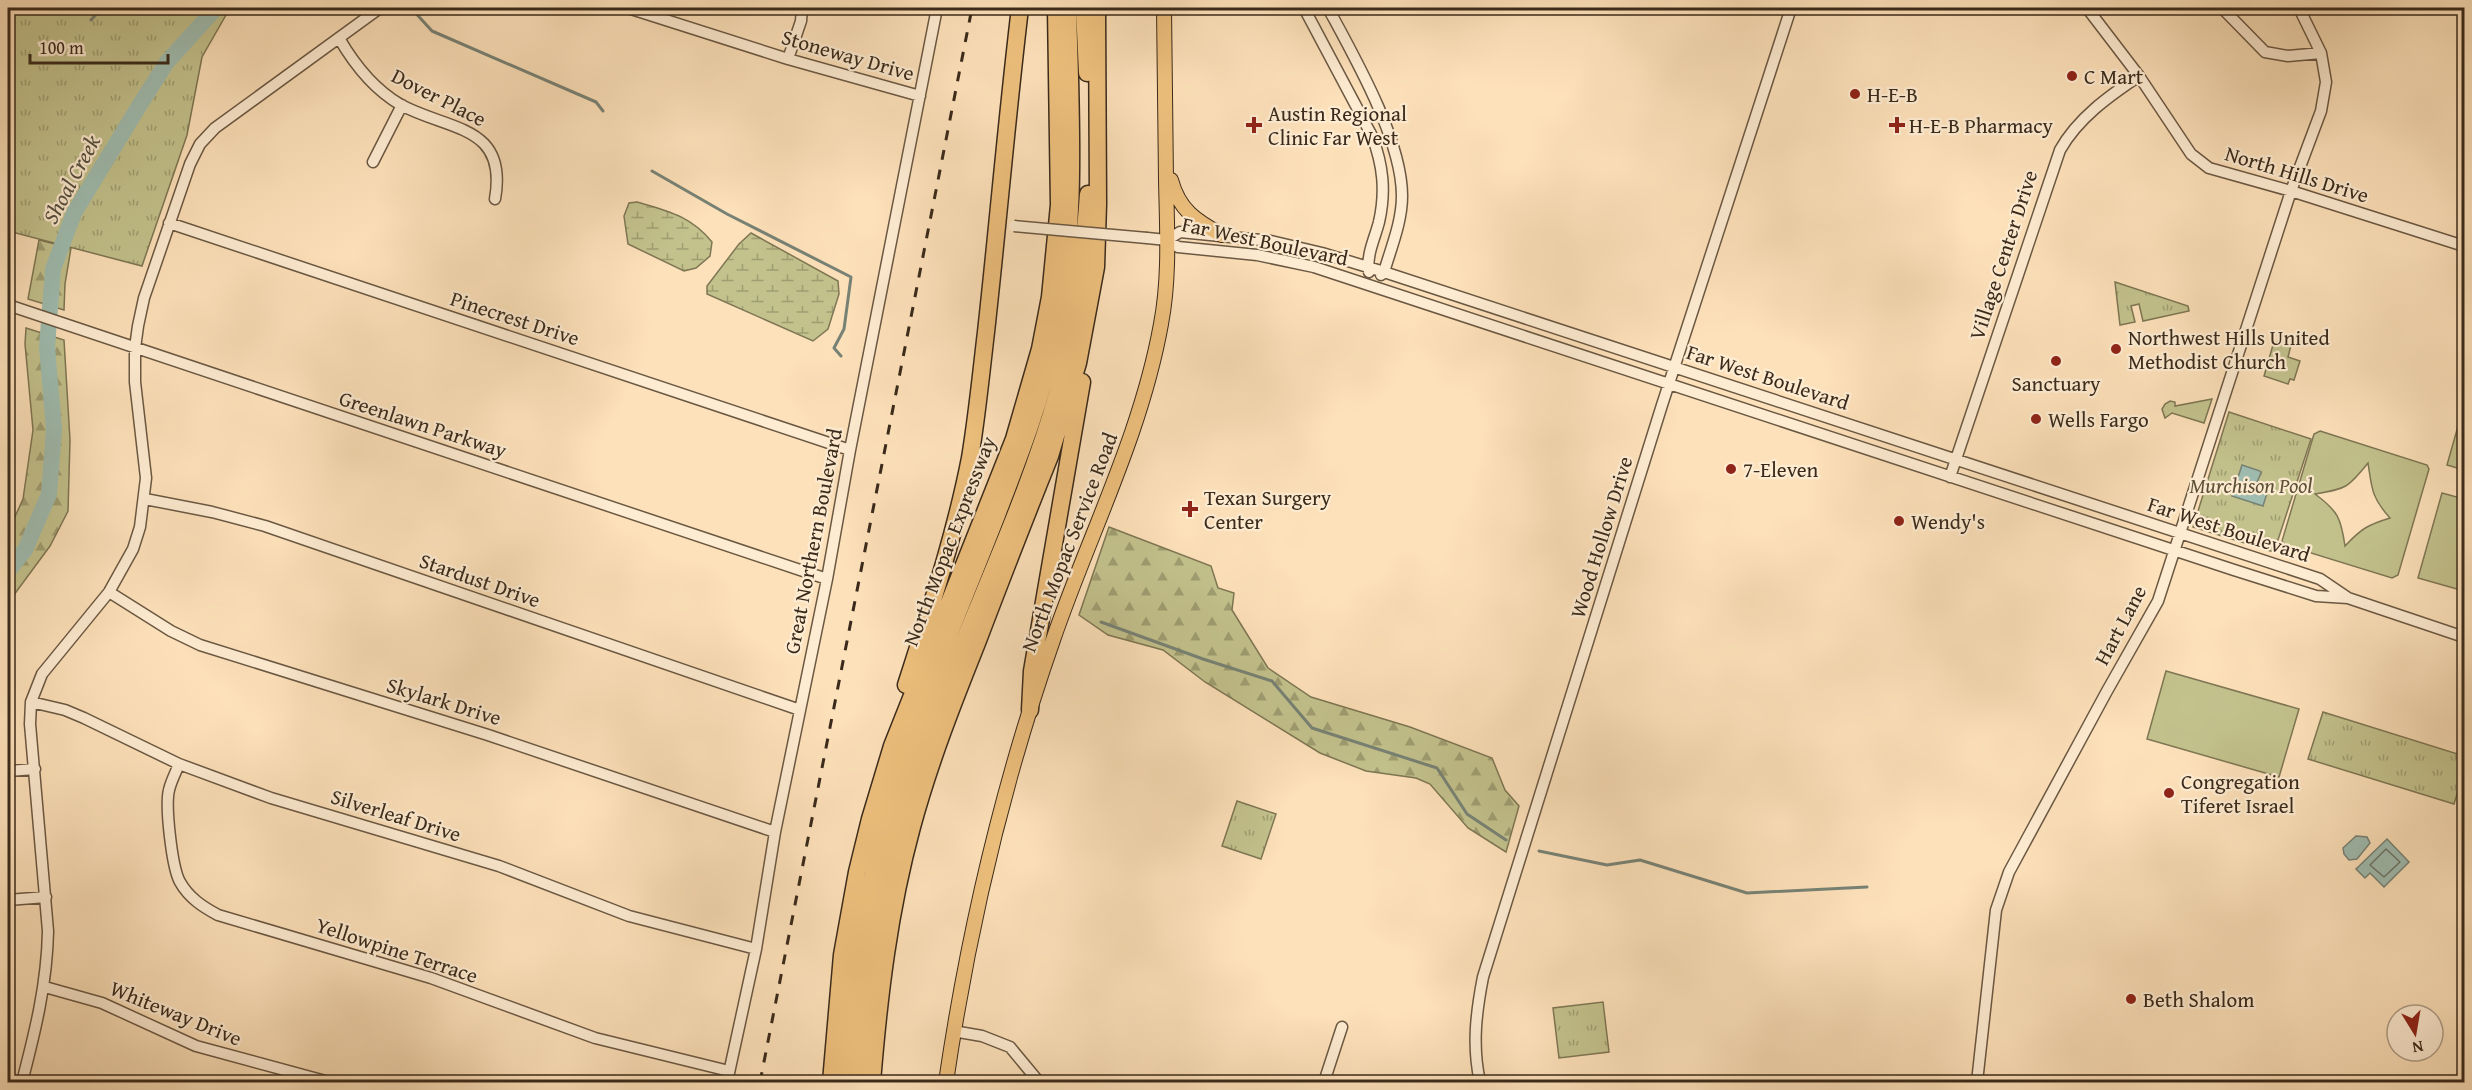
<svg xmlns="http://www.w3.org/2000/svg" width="2472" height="1090" font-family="'Gentium Book Plus',serif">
<defs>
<pattern id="forest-firs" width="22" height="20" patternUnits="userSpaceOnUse" patternTransform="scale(1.5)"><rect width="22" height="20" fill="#c3c28d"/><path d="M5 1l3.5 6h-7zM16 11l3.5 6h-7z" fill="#9f9e72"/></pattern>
<pattern id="wetland-marsh" width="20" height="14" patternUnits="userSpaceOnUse" patternTransform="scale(1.5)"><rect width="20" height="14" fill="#c3c28d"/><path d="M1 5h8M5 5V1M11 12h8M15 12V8" fill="none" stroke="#9f9e72"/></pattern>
<pattern id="park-tufts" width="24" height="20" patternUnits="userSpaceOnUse" patternTransform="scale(1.5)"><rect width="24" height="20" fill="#c3c28d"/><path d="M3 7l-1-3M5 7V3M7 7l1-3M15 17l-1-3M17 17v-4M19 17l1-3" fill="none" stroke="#9f9e72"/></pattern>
</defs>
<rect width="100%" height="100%" fill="#fde1ba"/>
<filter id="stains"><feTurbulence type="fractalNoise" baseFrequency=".00333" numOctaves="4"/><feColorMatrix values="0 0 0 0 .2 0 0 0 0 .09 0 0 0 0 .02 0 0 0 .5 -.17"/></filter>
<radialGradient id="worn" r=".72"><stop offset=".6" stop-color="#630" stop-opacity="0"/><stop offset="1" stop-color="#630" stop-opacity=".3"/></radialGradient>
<path fill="#c3c28d" stroke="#7e7654" stroke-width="1.5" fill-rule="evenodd" d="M2278 341 2291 345 2288 357 2300 361 2294 380 2290 379 2288 384 2264 376 2273 345Z
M2212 399 2204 423 2172 413 2165 418 2162 409 2165 404 2170 401 2175 402V406Z
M2460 419 2464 421V470L2447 465Z
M2320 431 2427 465 2429 469 2398 575 2392 578 2285 545 2282 541 2314 434ZM2368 463C2372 488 2371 497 2390 518 2367 525 2361 529 2345 546 2341 518 2338 511 2315 494 2346 489 2348 488 2368 463Z
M2442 493 2464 499V591L2418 578Z
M2166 671 2299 709 2279 777 2147 739Z"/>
<path fill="url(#forest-firs)" stroke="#7e7654" stroke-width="1.5" d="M39 240 71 248 65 284 64 310 28 299Z
M26 328 64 340 70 440 68 511 50 546 8 603V532L23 499 33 430 25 344Z
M1109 527 1211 566 1218 588 1234 593 1232 610 1268 668 1311 697 1410 727 1492 758 1505 790 1519 806 1506 852 1468 828 1430 784 1416 778 1366 771 1320 753 1205 682 1163 650 1108 635 1079 615Z"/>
<path fill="url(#wetland-marsh)" stroke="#7e7654" stroke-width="1.5" d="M637 202C668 211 691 216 712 242L710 256 696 268 684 271 628 244 624 216 629 203Z
M751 233 838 281 839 294 828 329 813 341 707 294V286L739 244Z"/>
<path fill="url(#park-tufts)" stroke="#7e7654" stroke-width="1.5" d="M8 8H230L202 57 187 135 142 266 8 231Z
M2115 282 2188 306 2189 311 2143 321 2139 304 2131 306 2135 322 2120 325Z
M2229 412 2311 439 2274 552 2193 527Z
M2323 712 2464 756V771L2454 804 2308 759Z
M1237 801 1276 814 1261 859 1222 846Z
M1603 1002 1609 1052 1559 1058 1553 1008Z"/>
<path fill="#9fbdb1" stroke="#778275" stroke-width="1.5" d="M2242 465 2260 471 2261 473 2254 489 2267 493 2263 506 2232 496Z
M2356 836 2367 837 2370 843 2357 859 2349 860 2344 854 2343 848Z
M2387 839 2409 862 2384 887 2370 873 2365 878 2356 869Z"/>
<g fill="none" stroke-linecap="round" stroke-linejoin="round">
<path stroke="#6c7466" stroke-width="1.5" d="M2386 849 2400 862 2384 877 2370 865Z"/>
<path stroke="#778275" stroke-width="3" d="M411 8 432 31 596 102 603 111
M91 20 102 8
M652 171 727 214 851 277 844 329 834 348 841 356
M1101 622 1203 659 1272 681 1312 728 1437 768 1467 814 1506 840
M1539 851 1607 865 1640 860 1747 893 1867 887"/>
<path stroke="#9fbdb1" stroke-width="16" d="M8 571 25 550 49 494 54 430 47 347 53 269 74 213 139 106 167 62 216 8"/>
<defs>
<path id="minor" d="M628 8 788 59 920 96
M1304 8 1372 136C1383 165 1386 191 1379 222 1375 238 1366 255 1369 272
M1328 8C1355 58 1402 140 1402 196 1402 222 1391 248 1384 272L1381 275
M2087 8 2139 76 2191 154 2209 168 2291 191 2464 246
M2222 8 2265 52 2288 56 2321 53
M339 38C354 64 375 90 401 105 450 131 508 125 495 199
M788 59 801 21 802 8
M373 162 402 105
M169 223 850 450
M1147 238 1167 240 1178 247 1257 255 1314 267 2234 570 2316 596 2348 598 2464 637
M1167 240 1180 232 1271 241 1322 253 1384 272 2320 579 2348 598
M8 305 827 579
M1950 477 2060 150C2078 118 2109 96 2139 76
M145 499 212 512 265 526 800 710
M109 592 171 631 200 645 488 735 775 832
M31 702 65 710 84 718 179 764 271 798 499 866 629 916 756 949
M179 764C176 772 171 781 169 790 165 806 172 868 180 882 189 898 203 907 218 915L431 978 595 1038 729 1071
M8 771 35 769
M8 900 46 897
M45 987 102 1003 196 1046 329 1082
M953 1031 982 1036 1010 1047 1039 1082
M22 1082C35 1032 47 984 48 931L30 724 31 702 42 674 109 592 133 549 140 527 146 478 135 382V348L138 326 144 298 190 164 200 144 215 128 380 8
M727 1082 756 949 775 832 827 579 850 450 937 8
M1324 1082 1342 1027
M1480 1082C1472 1046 1476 1013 1483 977L1662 405 1791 8
M1977 1082 1996 910 2009 872 2107 691 2158 601 2291 191 2321 111 2326 82 2321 53 2299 8"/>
<path id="major" d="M1171 180C1179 210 1196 221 1222 235
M946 1082C968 932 1003 783 1053 640 1089 535 1141 435 1161 324 1170 277 1167 228 1166 180 1165 123 1165 65 1164 8"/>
<path id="highway" d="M1084 8 1087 73
M906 685C930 610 955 535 970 458 977 416 981 374 986 332 998 224 1007 116 1020 8
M1030 710 1032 671 1082 382
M831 1082 842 955 857 872 870 819 892 746 1014 439 1040 349 1050 297 1059 205 1056 8
M843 1082C854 952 876 830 921 707 945 643 972 579 997 515 1018 460 1040 405 1053 346 1078 234 1071 121 1068 8
M859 1082C868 977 884 874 915 773 956 643 1021 522 1058 391 1076 327 1083 261 1088 194
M872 1082C879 996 889 911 912 827 929 764 953 703 977 643 1001 580 1025 518 1050 456L1078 363 1096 267 1098 204 1097 8"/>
</defs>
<use href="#minor" stroke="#6b5843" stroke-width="13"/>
<use href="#major" stroke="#3a2a1b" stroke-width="16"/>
<use href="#highway" stroke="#3a2a1b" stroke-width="19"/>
<use href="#minor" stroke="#feecd2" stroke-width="10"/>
<use href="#major" stroke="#eec07d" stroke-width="14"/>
<use href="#highway" stroke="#eec07d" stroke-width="16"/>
<path stroke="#3a2a1b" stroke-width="3" stroke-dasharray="10 10" stroke-linecap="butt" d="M760 1082 972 8"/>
<defs>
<path id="minor-bridge" d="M1014 226 1147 238"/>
</defs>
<use href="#minor-bridge" stroke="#6b5843" stroke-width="13" stroke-linecap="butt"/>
<use href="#minor-bridge" stroke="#feecd2" stroke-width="10"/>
</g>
<g fill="#8f2418" stroke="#feecd2" stroke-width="2">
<circle cx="2072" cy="76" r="6"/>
<circle cx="1855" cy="94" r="6"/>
<path d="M1251 116h6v6h6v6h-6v6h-6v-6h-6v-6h6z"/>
<path d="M1894 116h6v6h6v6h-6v6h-6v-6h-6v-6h6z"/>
<circle cx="2116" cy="349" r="6"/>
<circle cx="2056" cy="361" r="6"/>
<circle cx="2036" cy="419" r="6"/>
<circle cx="1731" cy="469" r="6"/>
<path d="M1187 500h6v6h6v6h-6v6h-6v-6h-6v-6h6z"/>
<circle cx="1899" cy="521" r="6"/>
<circle cx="2169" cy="793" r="6"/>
<circle cx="2131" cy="999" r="6"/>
</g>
<g text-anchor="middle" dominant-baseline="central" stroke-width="4.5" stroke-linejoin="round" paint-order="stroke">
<g font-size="21" fill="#3a2a1b" stroke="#feecd2">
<text transform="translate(848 55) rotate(16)">Stoneway Drive</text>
<text transform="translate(439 97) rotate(27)">Dover Place</text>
<text transform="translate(2297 174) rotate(17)">North Hills Drive</text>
<text transform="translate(1265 241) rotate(12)">Far West Boulevard</text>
<text transform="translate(2003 255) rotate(-72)">Village Center Drive</text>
<text transform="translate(515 318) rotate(18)">Pinecrest Drive</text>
<text transform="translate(1768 377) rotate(18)">Far West Boulevard</text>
<text transform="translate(423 424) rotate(18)">Greenlawn Parkway</text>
<text transform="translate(2229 529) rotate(18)">Far West Boulevard</text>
<text transform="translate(1601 537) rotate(-73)">Wood Hollow Drive</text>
<text transform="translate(813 541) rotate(-79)">Great Northern Boulevard</text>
<text transform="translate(949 541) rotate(-69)">North Mopac Expressway</text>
<text transform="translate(1069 542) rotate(-69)">North Mopac Service Road</text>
<text transform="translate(480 580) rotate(19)">Stardust Drive</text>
<text transform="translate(2120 625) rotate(-62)">Hart Lane</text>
<text transform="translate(444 701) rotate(17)">Skylark Drive</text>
<text transform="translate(396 815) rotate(17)">Silverleaf Drive</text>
<text transform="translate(397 950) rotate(18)">Yellowpine Terrace</text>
<text transform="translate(176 1013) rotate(22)">Whiteway Drive</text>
</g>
<g font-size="21" fill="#3a2a1b" stroke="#feecd2" text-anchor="start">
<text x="2084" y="76">C Mart</text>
<text x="1867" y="94">H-E-B</text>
<text x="1268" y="113">Austin Regional<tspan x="1268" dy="24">Clinic Far West</tspan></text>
<text x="1909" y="125">H-E-B Pharmacy</text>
<text x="2128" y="337">Northwest Hills United<tspan x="2128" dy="24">Methodist Church</tspan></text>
<text x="2056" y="383" text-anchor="middle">Sanctuary</text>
<text x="2048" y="419">Wells Fargo</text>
<text x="1743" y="469">7-Eleven</text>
<text x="1204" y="497">Texan Surgery<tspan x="1204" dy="24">Center</tspan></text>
<text x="1911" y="521">Wendy's</text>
<text x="2181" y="781">Congregation<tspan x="2181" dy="24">Tiferet Israel</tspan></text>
<text x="2143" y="999">Beth Shalom</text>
</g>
<g font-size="21" font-style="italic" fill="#5c5038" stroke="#feecd2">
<text x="2251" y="485">Murchison Pool</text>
</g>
<g font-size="22" font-style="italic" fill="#534f40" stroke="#feecd2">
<text transform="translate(71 179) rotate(-62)">Shoal Creek</text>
</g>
</g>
<rect width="2472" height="1090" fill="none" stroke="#fde1ba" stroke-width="30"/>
<rect x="9" y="9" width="2454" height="1072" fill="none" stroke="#3a2a1b" stroke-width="3"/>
<rect x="15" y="15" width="2442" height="1060" fill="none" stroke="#3a2a1b" stroke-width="1.5"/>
<g transform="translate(2415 1033) rotate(169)"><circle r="28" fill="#feecd2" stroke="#b09e89" stroke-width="1.5"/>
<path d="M0-4.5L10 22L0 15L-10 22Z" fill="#8f2418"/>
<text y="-9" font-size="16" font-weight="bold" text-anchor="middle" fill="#3a2a1b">N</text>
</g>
<path d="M30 54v9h138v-9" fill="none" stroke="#3a2a1b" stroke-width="3"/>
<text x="39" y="54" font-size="18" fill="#3a2a1b" stroke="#feecd2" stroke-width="4.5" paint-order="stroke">100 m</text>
<rect width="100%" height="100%" filter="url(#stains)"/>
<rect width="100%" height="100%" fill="url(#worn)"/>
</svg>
